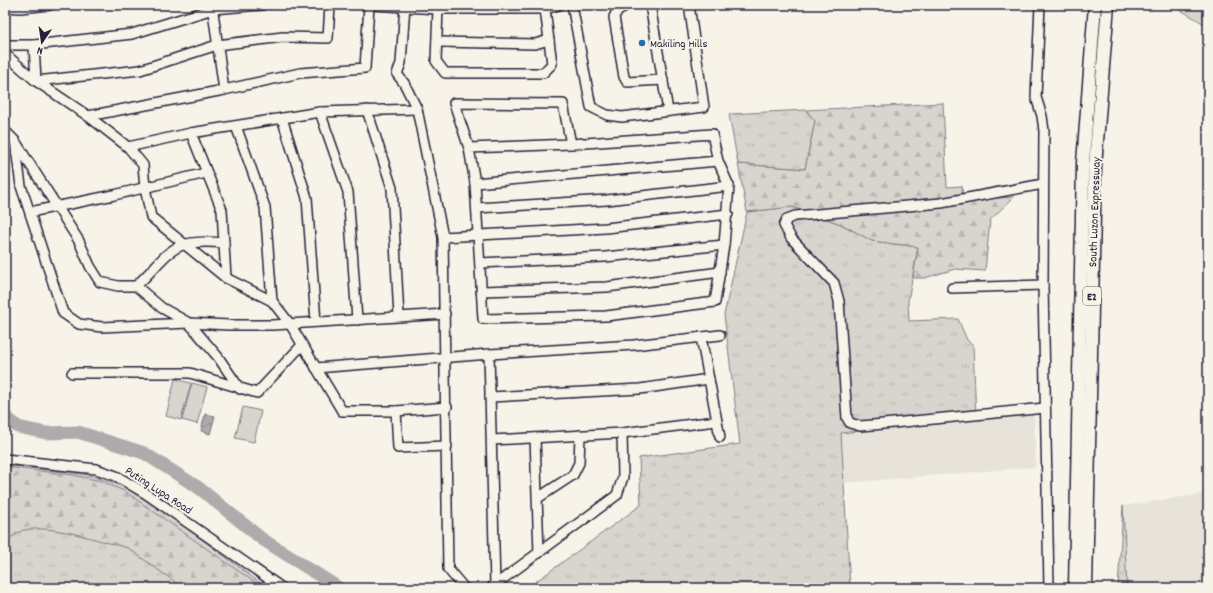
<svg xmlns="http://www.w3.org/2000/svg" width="1213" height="593" viewBox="0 0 1213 593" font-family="Dekko,sans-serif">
<defs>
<pattern id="grass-tufts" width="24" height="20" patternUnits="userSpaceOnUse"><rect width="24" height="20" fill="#d8d5cf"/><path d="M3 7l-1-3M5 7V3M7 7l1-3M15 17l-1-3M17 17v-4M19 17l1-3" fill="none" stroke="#b9b7b3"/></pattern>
<pattern id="forest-firs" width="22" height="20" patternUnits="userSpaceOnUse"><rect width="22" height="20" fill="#d8d5cf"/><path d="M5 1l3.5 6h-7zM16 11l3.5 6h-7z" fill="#b9b7b3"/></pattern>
<pattern id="water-waves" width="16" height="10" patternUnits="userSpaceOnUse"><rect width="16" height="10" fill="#aeabad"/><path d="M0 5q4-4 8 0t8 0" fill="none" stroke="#8d8b8e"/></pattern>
</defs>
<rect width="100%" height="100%" fill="#f7f3e8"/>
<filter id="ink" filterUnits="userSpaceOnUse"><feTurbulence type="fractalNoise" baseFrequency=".025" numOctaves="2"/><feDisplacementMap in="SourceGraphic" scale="8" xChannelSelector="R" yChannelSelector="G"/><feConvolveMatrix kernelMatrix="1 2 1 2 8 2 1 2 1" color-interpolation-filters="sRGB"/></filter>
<g filter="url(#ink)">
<!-- built -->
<g fill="#e7e3db">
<path d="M1034 412 1036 467 844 483 841 433Z"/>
<path d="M1208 493V588H1127L1123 506Z"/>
</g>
<!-- grass -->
<g fill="url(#grass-tufts)" stroke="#7d7c85">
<path d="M806 110 815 121 805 169 738 164 729 114Z"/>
<path d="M792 207 841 224 872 241 918 247 908 301 909 321 958 319 967 340 973 345 976 418 841 433 850 588H527L641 505 639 458 740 444 724 315 747 212Z"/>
<path d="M5 465 89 475 126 487 172 517 267 588H5Z"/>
<path d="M1123 506 1127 588H1118Z"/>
</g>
<!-- forest -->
<g fill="url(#forest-firs)" stroke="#7d7c85">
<path d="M1172 5H1208V26Z"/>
<path d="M943 103 947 187 962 186 963 200 1014 197 990 220 985 271 955 269 925 278H913L918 247 872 241 841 224 792 207 747 212 738 164 805 169 815 121 806 110Z"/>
<path d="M5 467 73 475 101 481 124 491 263 588 182 587 128 548 72 533 47 529H33L23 530 12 537H5Z"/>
</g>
<!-- garden -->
<g fill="#d8d5cf" stroke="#7d7c85">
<path d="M175 379 191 383 181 420 166 416Z"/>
<path d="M192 383 207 387 197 424 182 420Z"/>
<path d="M243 407 261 411 254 442 235 438Z"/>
</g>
<!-- water -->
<path fill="url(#water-waves)" stroke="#76747f" d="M205 414 215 416 210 434 201 431Z"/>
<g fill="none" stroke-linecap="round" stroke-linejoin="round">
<!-- river -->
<path stroke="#aeabad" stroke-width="13" d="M5 416 18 427 46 433 78 432 144 453 199 488 262 539 339 588"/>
<!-- minor casing -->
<g stroke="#22223b" stroke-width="12">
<g id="minor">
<path d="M212 5 224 90"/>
<path d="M371 5 438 9H545L559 5"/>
<path d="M405 5 401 63 397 74 404 83 417 109 443 237 448 569 464 588"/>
<path d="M572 5 591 107 607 115 622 117 704 107 689 5"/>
<path d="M626 5 616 13 614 17 624 77 627 82 663 80"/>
<path d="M650 5 668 111"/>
<path d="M1040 5 1036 97 1042 116 1044 131 1043 285"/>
<path d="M5 7 20 8 50 5"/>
<path d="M438 9 436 61 445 73H543L552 64 545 9"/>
<path d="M437 42 535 44 549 40"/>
<path d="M5 45H34L132 34 213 9 262 5"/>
<path d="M34 45 36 81"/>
<path d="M5 54 36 81 88 116 128 147 143 165 145 188 151 217 226 278 272 301 290 324 342 411H396L447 407"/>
<path d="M36 81 140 70 217 45 283 37 328 38 330 5"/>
<path d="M367 110 392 188 399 317"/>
<path d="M320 112 348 192 357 320"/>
<path d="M88 116 224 90 300 73 365 68 369 5"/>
<path d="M282 118 307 198 316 322"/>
<path d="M236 126 265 207 272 301"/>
<path d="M5 131 15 141 79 241 90 266 100 282 118 286H136L162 308 189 323 218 357 240 389"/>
<path d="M191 133 222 210 226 278"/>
<path d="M15 141 21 186 63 313 79 324 102 327 189 323 229 325H273L445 314"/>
<path d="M128 147 191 133 320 112 417 109"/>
<path d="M469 148 571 144 712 134 718 161 729 186 724 245 715 302 606 316 483 319 475 183 469 148 454 103 563 104 571 144"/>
<path d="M475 183 718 161"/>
<path d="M1043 184 941 203 795 216 787 219 784 225 791 238 834 283 839 301 847 418 850 423 860 426 873 425 1045 408"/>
<path d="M477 208 607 200 729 186"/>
<path d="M30 212 114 195 206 173"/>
<path d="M443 237 606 228 728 214"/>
<path d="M480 263 605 257 724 245"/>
<path d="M136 286C172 252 169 238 224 243"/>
<path d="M952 288 1043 285 1049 588"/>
<path d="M481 291 607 287 720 272"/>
<path d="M701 337 720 437"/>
<path d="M489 354 495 585"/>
<path d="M316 368 489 354 634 345 720 335"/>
<path d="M72 373H190L257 393 302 345"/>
<path d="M490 397 640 389 709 379"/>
<path d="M396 411 398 448 447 446"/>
<path d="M535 438 539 553"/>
<path d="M492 440 622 433 716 421"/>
<path d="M5 459 96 469 116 476 145 493 282 588"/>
<path d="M538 498 573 475 579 463 580 435"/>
<path d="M492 587 617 495 623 477 622 433"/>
</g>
</g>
<!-- highway casing -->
<g stroke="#22223b" stroke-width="15">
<g id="highway">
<path d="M1075 588 1083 163 1095 5"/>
<path d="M1086 588 1095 166 1108 5"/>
</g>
</g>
<!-- minor -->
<use href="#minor" stroke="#f7f3e8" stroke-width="9"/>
<!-- highway -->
<use href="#highway" stroke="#f7f3e8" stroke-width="12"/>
</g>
</g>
<!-- markers -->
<circle fill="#1f6fb2" stroke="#f7f3e8" stroke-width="1.5" cx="642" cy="43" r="4"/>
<g text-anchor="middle" stroke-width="4" stroke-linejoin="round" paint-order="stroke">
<!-- shield labels -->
<rect fill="#f7f3e8" stroke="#62616f" stroke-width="1" x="1083" y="287" width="18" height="18" rx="3"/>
<g font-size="11" font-weight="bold" fill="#22223b">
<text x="1092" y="300">E2</text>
</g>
<!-- poi labels -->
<g font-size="12" fill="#22223b" stroke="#f7f3e8" text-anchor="start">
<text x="650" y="47">Makiling Hills</text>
</g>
<!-- street labels -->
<g font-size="12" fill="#22223b" stroke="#f7f3e8">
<text transform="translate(1094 212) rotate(-88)" y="4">South Luzon Expressway</text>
<text transform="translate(159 490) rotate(33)" y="4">Puting Lupa Road</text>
</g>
</g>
<!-- margin -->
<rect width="1213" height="593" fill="none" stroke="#f7f3e8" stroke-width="20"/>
<rect x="10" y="10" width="1193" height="573" fill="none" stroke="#22223b" stroke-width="1.5" filter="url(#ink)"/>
<!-- north arrow -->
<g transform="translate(42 42) rotate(193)" stroke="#f7f3e8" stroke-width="3" paint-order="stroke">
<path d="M0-3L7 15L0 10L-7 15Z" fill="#22223b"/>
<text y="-6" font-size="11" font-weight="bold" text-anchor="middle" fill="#22223b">N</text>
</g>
</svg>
